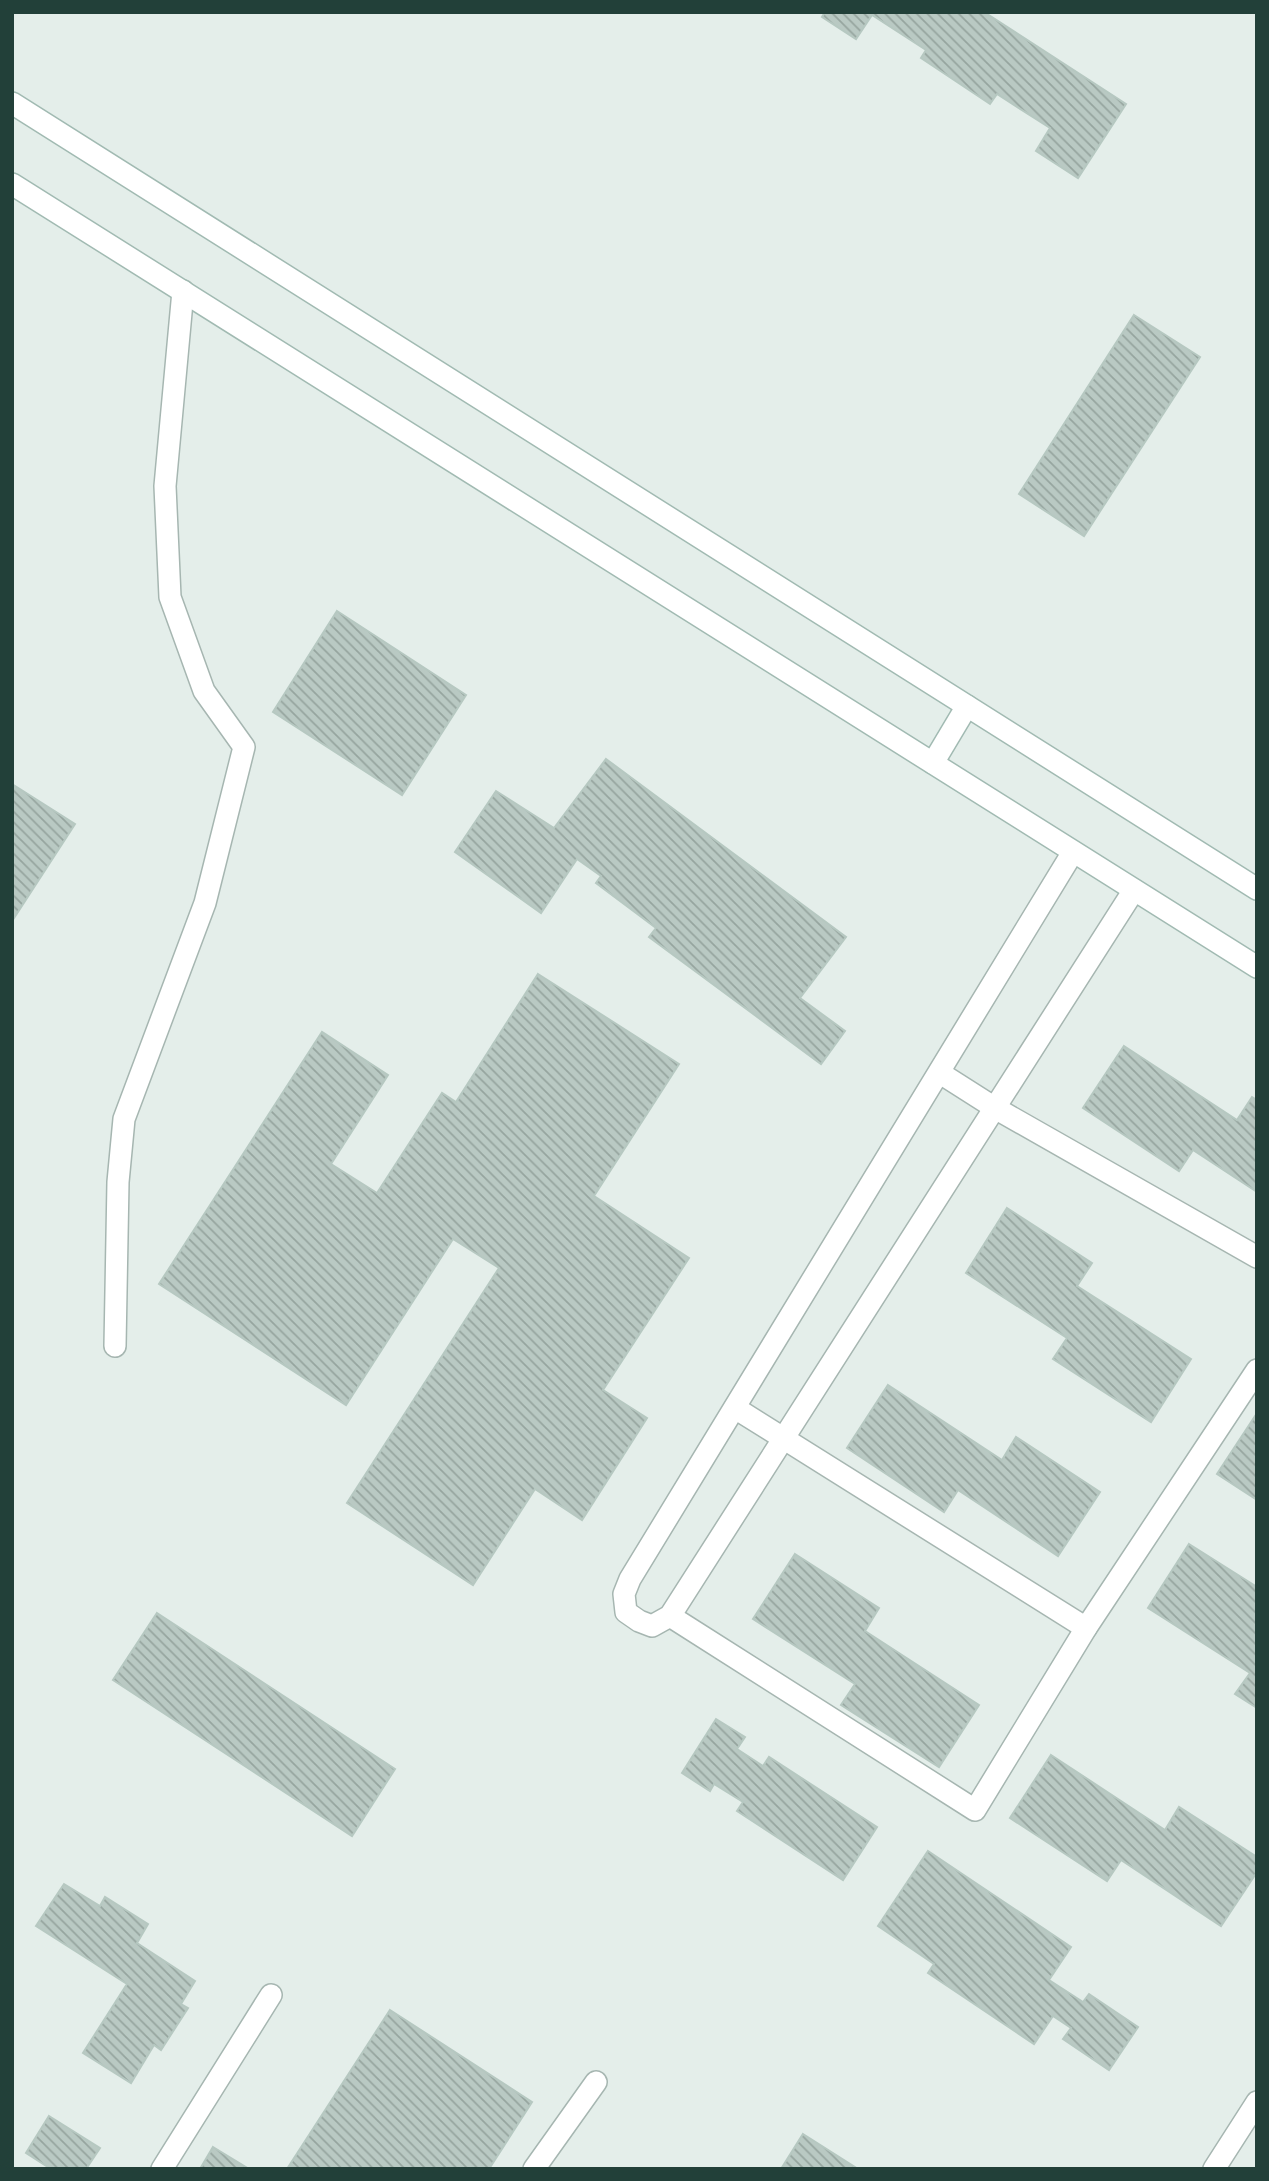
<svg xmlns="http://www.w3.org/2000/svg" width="1269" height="2181" viewBox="0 0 1269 2181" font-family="'Space Grotesk',sans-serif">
<defs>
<pattern id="building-back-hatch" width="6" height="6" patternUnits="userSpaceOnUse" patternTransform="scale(1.75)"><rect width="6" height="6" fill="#b9c9c3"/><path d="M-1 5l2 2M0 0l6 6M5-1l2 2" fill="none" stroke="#96a59f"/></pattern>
</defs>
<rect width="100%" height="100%" fill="#e4eeea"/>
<!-- building -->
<g fill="url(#building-back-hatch)" stroke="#b6c8c1" stroke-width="2">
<path d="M825 12H984L1126 104 1078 178 1036 151 1050 128 997 94 990 104 921 58 926 50 872 15 856 39 822 17Z"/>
<path d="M1134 315 1200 357 1084 536 1019 494Z"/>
<path d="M337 611 466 695 402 795 273 712Z"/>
<path d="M606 759 846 937 800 998 845 1031 821 1064 649 937 656 928 596 883 601 876 577 859 541 913 455 852 496 791 554 828Z"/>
<path d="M12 784 75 824 12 921Z"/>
<path d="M538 974 679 1064 594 1196 689 1258 603 1390 647 1418 582 1520 535 1489 473 1585 347 1503 499 1268 453 1239 346 1405 159 1284 322 1032 388 1075 331 1164 377 1193 442 1093 456 1102Z"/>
<path d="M1124 1046 1237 1120 1252 1097 1257 1100V1192L1193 1150 1179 1171 1083 1108Z"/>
<path d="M1007 1208 1092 1263 1077 1286 1191 1359 1151 1422 1053 1359 1067 1338 966 1273Z"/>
<path d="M888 1385 1002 1460 1016 1437 1100 1492 1058 1556 958 1490 944 1512 847 1448Z"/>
<path d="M1257 1413V1500L1217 1474Z"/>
<path d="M1189 1544 1257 1587V1708L1235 1694 1250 1673 1148 1608Z"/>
<path d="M795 1554 879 1608 865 1631 979 1705 939 1767 841 1705 855 1684 753 1619Z"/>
<path d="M157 1613 395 1769 352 1836 113 1680Z"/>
<path d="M716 1719 745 1737 737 1749 763 1766 769 1757 877 1827 843 1880 737 1811 743 1802 714 1784 710 1791 682 1773Z"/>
<path d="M1051 1755 1165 1830 1179 1807 1257 1857V1872L1221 1926 1121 1860 1107 1881 1010 1818Z"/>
<path d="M928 1851 1071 1947 1049 1980 1083 2002 1089 1994 1138 2027 1109 2070 1063 2039 1071 2028 1053 2016 1034 2044 928 1973 934 1964 878 1926Z"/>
<path d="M64 1884 100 1906 105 1897 148 1924 137 1943 195 1981 181 2004 188 2008 161 2050 154 2045 131 2083 83 2053 127 1984 36 1926Z"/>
<path d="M390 2010 532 2102 489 2169H287Z"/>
<path d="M49 2116 100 2148 86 2169H51L26 2153Z"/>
<path d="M803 2134 858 2169H781Z"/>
<path d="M213 2147 249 2169H200Z"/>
</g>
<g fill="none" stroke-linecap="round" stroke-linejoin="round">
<!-- service casing -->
<g stroke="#a6b6b1" stroke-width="24">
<g id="service">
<path d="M1073 852 630 1579 624 1594 626 1612 639 1621 652 1626 670 1616 1134 890"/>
<path d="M940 1073 995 1108 1257 1257"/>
<path d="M115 1346 118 1182 124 1119 205 903 244 747 204 691 170 597 165 486 183 291"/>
<path d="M735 1408 1086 1628"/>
<path d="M670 1616 975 1810 1086 1628 1257 1370"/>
<path d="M162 2169 271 1995"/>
</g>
</g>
<!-- minor casing -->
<g stroke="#a6b6b1" stroke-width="24">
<g id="minor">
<path d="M534 2169 596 2082"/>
<path d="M1214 2169 1257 2102"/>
</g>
</g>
<!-- secondary casing -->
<g stroke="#a1bab2" stroke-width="24">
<g id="secondary">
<path d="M12 103 1257 889"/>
<path d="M12 184 1257 967"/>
<path d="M933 763 967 706"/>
</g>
</g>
<!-- service -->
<use href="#service" stroke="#fff" stroke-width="21"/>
<!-- minor -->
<use href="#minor" stroke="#fff" stroke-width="21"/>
<!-- secondary -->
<use href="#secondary" stroke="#fff" stroke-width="21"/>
</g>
<!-- border -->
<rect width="1269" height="2181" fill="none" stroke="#224039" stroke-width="28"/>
</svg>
